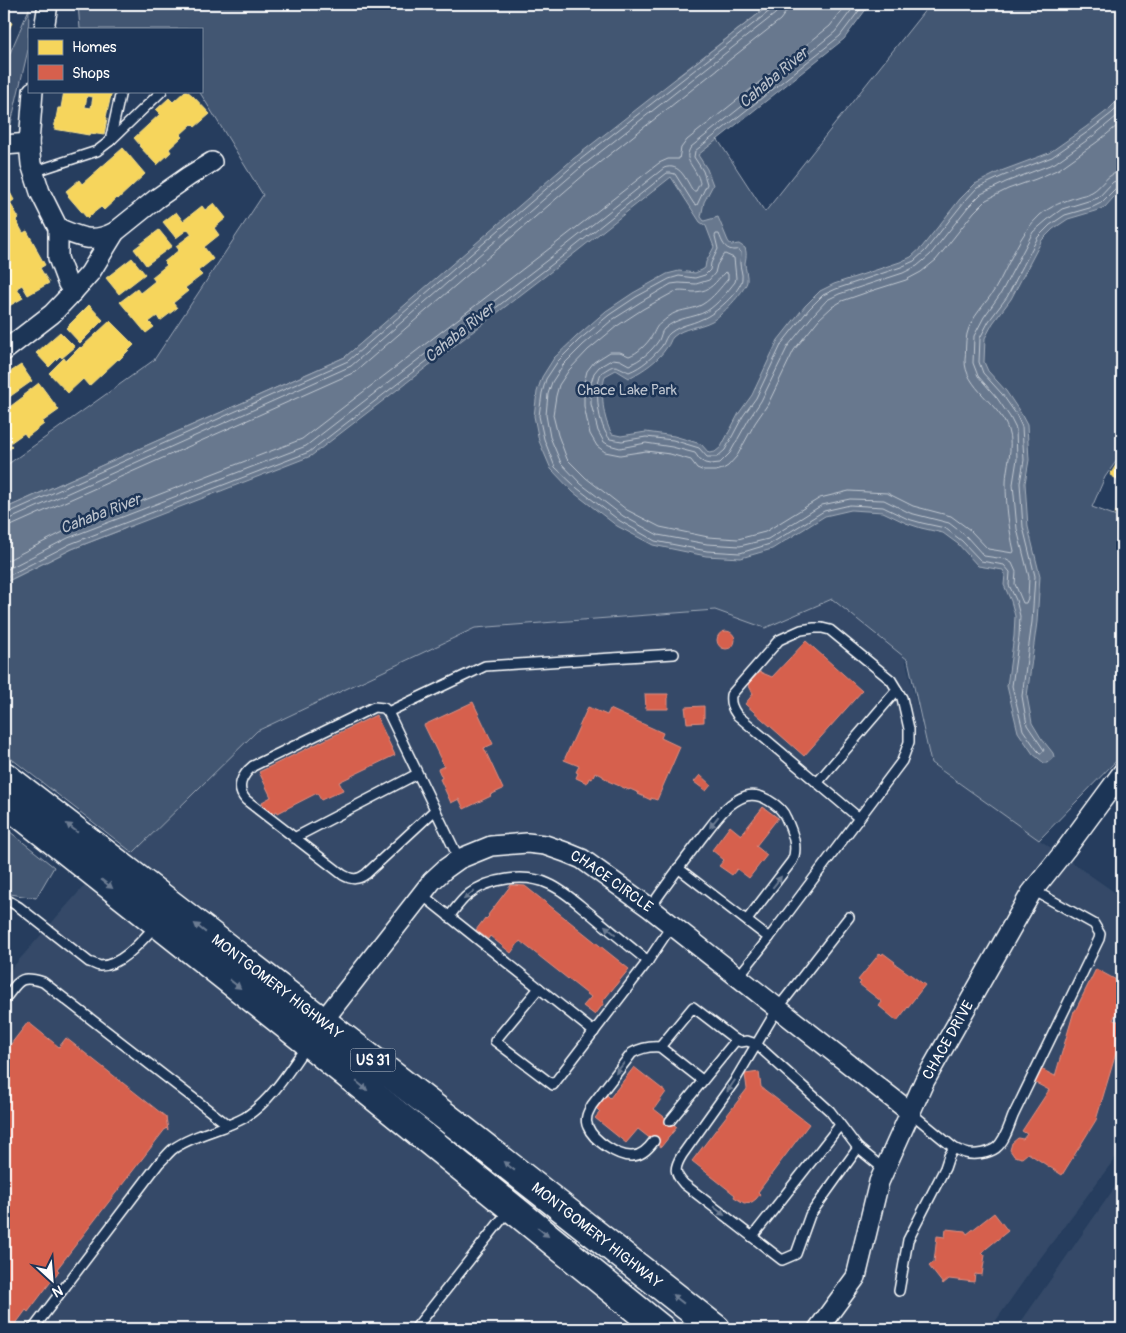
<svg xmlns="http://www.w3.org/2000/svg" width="1126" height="1333" viewBox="0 0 1126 1333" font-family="Pangolin,sans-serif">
<rect width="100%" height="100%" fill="#263d5e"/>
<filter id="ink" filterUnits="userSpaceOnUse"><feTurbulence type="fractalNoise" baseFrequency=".02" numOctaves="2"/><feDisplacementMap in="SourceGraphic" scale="10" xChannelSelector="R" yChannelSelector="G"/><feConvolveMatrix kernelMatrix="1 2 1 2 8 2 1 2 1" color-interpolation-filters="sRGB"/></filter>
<g filter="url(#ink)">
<!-- built -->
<g fill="#344a68">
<path d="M832 599 905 658 931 764 1120 896 1122 901V1149L1030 1272 990 1329H787L785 1328 783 1329H4V977L194 761 475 628 715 610 763 627Z"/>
<path d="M1122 1177V1329H1016Z"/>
</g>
<!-- green -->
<g fill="#425672" stroke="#a0aab8">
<path d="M78 4H771L677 77 765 212 930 4H1122V453L1105 477 1092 507 1122 518V753L1117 760 1039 840 931 763 908 660 832 599 765 628 715 610 475 628 257 731 133 853 4 753V583L72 549 124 529 351 379 409 302 345 357 4 509V467L154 360 263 195 199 91H201V29H80Z"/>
<path d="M29 9 28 50 5 149H4V67Z"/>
<path d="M4 827 54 867 36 898 4 893Z"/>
</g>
<!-- water -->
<path fill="#67788e" stroke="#a4aebb" d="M771 4H870L844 39 698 155 707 169 713 185 704 202 701 217 704 221 718 217 728 241 731 245 739 244 745 248C747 254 746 257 745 263 745 269 748 276 747 282 744 292 721 316 712 321 699 328 684 327 673 337 670 340 670 344 667 347 658 361 644 370 629 378L616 370 605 376C600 393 603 419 612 434L621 436 646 432 674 436 701 444 709 453 715 452 721 447 739 413 752 395 778 340 805 306 820 291 834 284 900 262 911 257 922 247 960 199 975 184 1001 171 1049 153 1086 127 1108 110 1120 98 1122 94V188L1105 207 1095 211 1068 219 1053 229 1042 240 1011 299 993 323 985 338 984 362 988 371 1006 391 1020 412 1027 425 1029 460 1025 483 1028 527 1040 576 1037 622 1027 696 1032 723 1041 738 1053 753 1054 757 1047 763H1044L1033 754 1018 732 1007 686 1014 636 1015 616 1011 601 1004 585 1005 574 1003 570 978 566 958 544 943 533 921 528 906 523 883 512 851 510 825 516 772 549 741 558 706 556 653 545 617 526 573 492 551 469 539 441 534 416 537 392 542 377 554 358 576 337 606 311 633 293 667 274 679 271 695 273 702 270 705 268 706 262 714 247 706 226 700 222 671 177 566 260 311 456 72 549 4 583V509L345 357 573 159Z"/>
<!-- homes -->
<g fill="#f6d55c" stroke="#f9e28d" fill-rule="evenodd">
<path d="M4 19 12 23 4 38Z"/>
<path d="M64 91H112L106 117 107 118 104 135 90 133 89 135 54 129 58 108H61ZM87 96 93 97 91 108 85 107Z"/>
<path d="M185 91H187L192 95 210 114 195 127 192 124 180 135 182 137 169 149 171 152 157 165 139 146 140 145 134 138 160 114 156 110 169 98 173 102Z"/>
<path d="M123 148 145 174 118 199 117 198 104 210 101 207 87 218 68 196 69 195 66 191 79 180 82 184Z"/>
<path d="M4 179 7 184 6 185 14 200 10 203 19 218 16 220 23 233 27 231 37 249H36L45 265 40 268 49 283 28 295 22 285 17 288 23 298 9 306 4 297V260L7 265 11 263 6 253 4 254Z"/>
<path d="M214 203 226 218 214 228 219 235 204 247 213 259 198 271 202 275 185 288 188 291 173 303 177 308 160 321 157 316 149 322 154 327 146 333 120 302 137 289 140 293 155 281 152 277 167 265 164 262 179 250 176 246 192 234 188 229 176 238 163 222 176 212 183 221 202 206 205 210Z"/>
<path d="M159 230 172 246 146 265 134 249Z"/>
<path d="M132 258 145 274 119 294 106 278Z"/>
<path d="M89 305 103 320 80 343 66 328Z"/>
<path d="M110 321 134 345 119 360 118 359 89 386 83 379 68 393 49 373 64 358 66 361 80 347 81 348Z"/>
<path d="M60 332 75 347 62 358 60 356 49 367 36 353Z"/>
<path d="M21 365 32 381 5 400 4 398V376Z"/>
<path d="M39 383 59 410 42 422 44 424 27 437 24 433 10 443 12 447 4 453V414L8 411 7 409 23 397 22 396Z"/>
<path d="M1119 460 1122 462V482L1110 475Z"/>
<path d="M1122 500V518L1115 514Z"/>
</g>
<!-- shops -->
<g fill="#d6604d" stroke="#e29082">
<circle cx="726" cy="640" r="9"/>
<path d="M806 641 862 691 804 756 745 704 753 694 748 684 760 672 772 677Z"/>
<path d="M645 694H668V709H646Z"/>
<path d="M473 702 493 744 484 748 503 789 490 795 491 796 464 809 459 799 451 803 440 779 442 778 438 769 444 766 424 725Z"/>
<path d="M704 706V722L687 723 685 707Z"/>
<path d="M588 707 607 715 610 709 663 733 661 738 680 747 657 800 651 798V800L638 794 639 793 630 789 629 790 608 781V780L603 777V776L595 772 592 779 589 778 587 783 576 778 578 773 576 772 579 766 564 760Z"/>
<path d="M376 715 395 755 339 782 343 790 321 800 317 793 278 813 277 811 272 814 265 809 262 802 271 797 259 772Z"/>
<path d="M700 775 711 785 706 791 694 782Z"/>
<path d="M763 807 778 818 756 846 767 855 749 878 737 869 732 875 719 866 724 860 712 850 730 826 741 835Z"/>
<path d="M511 885 525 886 629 969 602 1002 604 1003 595 1015 583 1006 591 997 520 941 511 953 490 936 488 939 476 930 485 918 486 919 489 916 488 915Z"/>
<path d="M880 953 882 955 883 953 895 962 894 963 925 985 897 1021 879 1006 882 1002 859 984 861 982 858 980Z"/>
<path d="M1096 969 1122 983V1000L1113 1020 1122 1022V1033L1096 1120 1062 1175 1028 1153 1022 1158 1014 1156 1010 1150 1012 1143 1018 1138 1023 1139 1027 1134 1022 1131 1049 1090 1034 1082 1041 1069 1055 1076 1074 1011H1075Z"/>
<path d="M28 1022 59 1047 66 1038 166 1117 168 1130 166 1128 57 1269 59 1271 28 1312 26 1310 12 1329H4V1053Z"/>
<path d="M634 1067 666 1092 654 1109 677 1127 661 1147 638 1129 626 1143 595 1118 600 1112 596 1108 607 1095 610 1098Z"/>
<path d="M759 1072 761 1087 809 1124 758 1192 760 1194 756 1199 752 1202 744 1203 734 1197 735 1195 692 1161 747 1089 745 1074Z"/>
<path d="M994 1213 1008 1231 982 1252 985 1255 982 1275 975 1274 974 1282 949 1279 943 1284 929 1266 934 1262 937 1236 945 1237 946 1229 965 1231 967 1234Z"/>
</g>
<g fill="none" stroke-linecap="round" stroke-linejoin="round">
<!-- shore -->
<g stroke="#c2c9d2" stroke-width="1">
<path d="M1122 103 1112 113 1089 131 1052 157 1003 176 977 188 964 202 925 251 914 261 901 267 836 289 823 295 809 309 782 343 756 398 743 416 725 450 717 457H707L699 448 673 440 646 437 622 441 610 439C598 426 594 389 601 373 616 363 614 365 629 372 642 367 653 357 662 346 665 341 666 336 670 333 682 324 690 325 702 319 714 315 741 291 742 279 743 274 740 268 740 263 740 259 741 256 741 252 735 248 740 250 733 250 724 249 722 241 719 234H716L715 236 718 249 711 263 710 270 705 275 695 278 679 276 669 279 636 297 609 315 579 340 558 361 546 379 542 393 539 416 544 439 555 467 577 488 620 521 655 541 707 551 740 553 770 544 824 511 850 505 883 507 908 519 922 523 945 528 962 541 981 561 1004 565 1010 572 1009 585 1016 600 1020 616 1019 637 1012 686 1023 730 1037 750 1040 753H1042L1044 750 1027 725 1022 696 1032 622 1035 576 1023 527 1020 483 1024 460 1022 427 1016 414 1002 394 983 373 979 362 980 338 989 321 1007 297 1038 237 1050 225 1065 215 1093 207 1101 203 1117 187 1122 186"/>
<path d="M1122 112 1093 136 1055 163 1006 182 981 194 968 207 930 255 917 266 903 273 839 294 827 300 814 314 788 346 761 401 749 419 730 453 720 463 710 464 705 463 700 460 695 453 672 447 646 443 620 448 609 445 604 442 598 431 591 404V383L594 373 599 367 613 359 620 360 629 365C641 360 652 351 659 340 661 336 661 332 664 329 679 316 692 319 707 311 718 304 727 292 735 282L736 278 734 258 725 254 723 255 717 265 715 273 709 280 696 284 679 283 671 284 639 303 612 320 583 345 563 365 552 382 548 394 546 415 550 437 561 463 581 484 623 516 658 535 707 544 740 546 768 539 822 505 850 499 884 500 910 513 949 523 966 536 984 556 1005 559 1012 563 1016 572 1015 584 1023 603H1026L1028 598 1029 577 1017 529 1013 484 1017 459 1016 429 1010 417 997 398 978 376 973 363 974 336 984 317 1001 293 1033 232 1047 220 1062 209 1098 198 1113 182 1122 179"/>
<path d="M1122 122 1097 142 1059 169 1036 179 1008 189 986 200 974 212 936 260 921 272 906 280 868 292 842 301 832 307 819 319 794 350 768 404 755 423 737 456 728 466 723 469 716 471H704L697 468 691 460 670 454 646 451 620 455 605 452 597 446 590 434 584 406V383L587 371 594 362 610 352H620L629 356C638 353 647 344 652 336 655 331 656 326 661 323 666 319 671 314 677 312 686 309 695 309 703 304 713 298 721 287 728 279V274L725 272C715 282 712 291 695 292 687 292 681 290 674 292L643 309 617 326 588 350 569 370 559 385 556 396 553 415 558 435 567 459 586 478 627 510 660 527 708 537 738 539 765 532 820 498 849 491 887 493 913 506 951 516 970 530 988 549 1013 553 1014 551C1009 529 1006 506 1006 483 1006 466 1014 448 1008 430 1001 405 964 387 965 360 966 352 965 342 967 334 971 317 986 304 995 289 1010 264 1018 235 1040 215 1051 206 1064 201 1077 197 1082 195 1087 195 1092 192 1103 186 1107 172 1122 172"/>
<path d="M4 513H8L348 361 576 163 771 10 773 7V4"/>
<path d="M4 520 10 519 351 366 580 168 775 14 779 9V4"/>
<path d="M4 527 13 525 355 372 585 174 780 20 786 12 787 4"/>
<path d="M4 562 65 531 302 439 554 245 659 163 668 159H679L681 148 687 140 830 26 847 4"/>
<path d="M4 571 68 538 306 446 559 251 664 168C680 162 686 180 693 191H696L700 183C700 183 698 175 697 175 692 164 683 159 691 147L835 32 856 4"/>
<path d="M4 578 70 544 309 452 563 256 667 173H671L675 174 694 204 697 205 707 184 703 171 694 157 695 151 840 36 864 4"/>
</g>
<!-- service casing -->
<g stroke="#fff" stroke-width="12">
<g id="service">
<path d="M110 141 121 91"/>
<path d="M33 172 97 151 110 141 162 91"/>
<path d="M388 712 485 666 674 654"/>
<path d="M817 783 897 690"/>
<path d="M435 810 366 874C358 880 352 880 343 875L246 800C235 788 242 775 253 766L374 707 384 708 388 712 459 859"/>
<path d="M294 838 417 774"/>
<path d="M678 868 769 938 738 977"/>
<path d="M421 894 594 1032"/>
<path d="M4 900 9 901 19 907 89 962C93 963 96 965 100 966 122 966 143 939 157 924"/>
<path d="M650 908C666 885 683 862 700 840 713 824 725 803 746 796 754 794 761 796 768 800 775 804 783 810 786 818 792 831 799 848 792 861L747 920"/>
<path d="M449 917C455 909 461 900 469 894 489 878 526 873 549 884 565 891 578 904 592 915 610 930 629 946 648 961"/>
<path d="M849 917 778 1008 734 1082 682 1155C674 1168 674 1173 684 1184L782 1260 796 1254 810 1215 858 1148"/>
<path d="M769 938 902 761 909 742V729L902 698 891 680 830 630 822 628H814L801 630 779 640 731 695C730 703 732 708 737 715L859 818"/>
<path d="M539 988 495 1041 553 1085 648 961 672 925"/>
<path d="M4 1000C19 982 18 974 43 982L228 1125"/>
<path d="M660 1047 693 1007 736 1040 741 1042 747 1041 756 1044 830 1111 858 1148 885 1170"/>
<path d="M670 1121 736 1040"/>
<path d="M654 1141C649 1148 641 1156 632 1156 618 1157 593 1140 588 1127 584 1119 588 1112 592 1105L632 1053C641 1048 649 1046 660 1047L702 1080"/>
<path d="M954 1148C958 1150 962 1152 965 1153 974 1156 989 1153 996 1148 1005 1141 1009 1126 1013 1116L1099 939 1100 934 1094 924 1033 890"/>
<path d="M752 1237 840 1125"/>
<path d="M899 1291 908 1240 945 1168 949 1156 954 1148 910 1112"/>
<path d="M33 1329 159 1163C164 1159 168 1153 173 1149 194 1134 222 1130 244 1118 271 1101 289 1071 307 1045"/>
<path d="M415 1329 509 1210"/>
</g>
</g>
<!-- minor casing -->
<g stroke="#fff" stroke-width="22">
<g id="minor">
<path d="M44 29 48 4"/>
<path d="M33 91 29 143 31 164 40 192 58 228V258L67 282 73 292"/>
<path d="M4 145 29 143"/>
<path d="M58 228C80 237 91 244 115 232"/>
<path d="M4 351 52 314 73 292 90 273 115 232 156 199 189 176 212 162"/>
<path id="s1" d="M322 1022 432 881 445 869 459 859 491 846 527 843 545 845 565 852 582 859 650 908 910 1112"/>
<path id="s2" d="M818 1329 856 1277 879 1182 924 1082 1031 893 1066 849 1122 773"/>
</g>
</g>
<!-- primary casing -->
<g stroke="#fff" stroke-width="31">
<g id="primary">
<path id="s3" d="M4 776 463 1130 716 1329"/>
<path d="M4 801 309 1043 661 1329"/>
</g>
</g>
<!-- service -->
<use href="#service" stroke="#1d3557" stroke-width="9"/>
<!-- minor -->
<use href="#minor" stroke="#1d3557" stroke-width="19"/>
<!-- primary -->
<use href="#primary" stroke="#1d3557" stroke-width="28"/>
</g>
<!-- one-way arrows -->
<defs><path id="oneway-solid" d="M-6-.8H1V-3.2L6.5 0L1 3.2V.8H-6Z" transform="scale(1.25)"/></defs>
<g fill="#6c7c92">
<use href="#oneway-solid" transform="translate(714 822) rotate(128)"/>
<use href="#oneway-solid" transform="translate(72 828) rotate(-142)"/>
<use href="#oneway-solid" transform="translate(777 882) rotate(-52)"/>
<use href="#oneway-solid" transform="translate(107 884) rotate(38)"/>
<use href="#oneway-solid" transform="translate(469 895) rotate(140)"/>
<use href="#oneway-solid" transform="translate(200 928) rotate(-142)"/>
<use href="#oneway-solid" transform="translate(610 930) rotate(-140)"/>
<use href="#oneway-solid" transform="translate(235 984) rotate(38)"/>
<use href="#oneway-solid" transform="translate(620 1068) rotate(128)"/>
<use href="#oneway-solid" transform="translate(362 1086) rotate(39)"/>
<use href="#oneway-solid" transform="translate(731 1086) rotate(124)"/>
<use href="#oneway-solid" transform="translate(509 1166) rotate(-142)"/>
<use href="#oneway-solid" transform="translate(719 1211) rotate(38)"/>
<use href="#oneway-solid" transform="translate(543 1232) rotate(39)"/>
<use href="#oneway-solid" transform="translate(678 1299) rotate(-142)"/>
</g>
</g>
<g text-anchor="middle" stroke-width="5" stroke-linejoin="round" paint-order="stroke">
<!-- shield labels -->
<rect fill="#1d3557" stroke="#bbc2cd" stroke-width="1" x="350.5" y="1048.5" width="45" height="23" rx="4"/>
<g font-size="14" font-weight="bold" fill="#fff">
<text x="373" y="1065">US 31</text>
</g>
<!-- park labels -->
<g font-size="15" fill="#bdc4ce" stroke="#1d3557">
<text x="627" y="395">Chace Lake Park</text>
</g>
<!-- street labels -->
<g font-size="15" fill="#fff" stroke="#1d3557">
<text dy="5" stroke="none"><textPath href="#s1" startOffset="379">CHACE CIRCLE</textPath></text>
<text dy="5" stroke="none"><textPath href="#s3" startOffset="345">MONTGOMERY HIGHWAY</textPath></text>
<text dy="5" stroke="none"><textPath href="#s2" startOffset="320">CHACE DRIVE</textPath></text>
<text dy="5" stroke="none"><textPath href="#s3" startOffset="750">MONTGOMERY HIGHWAY</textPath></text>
</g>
<!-- water labels -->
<g font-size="16" font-style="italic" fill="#bbc2cc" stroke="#1d3557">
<text transform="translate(773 77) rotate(-40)" y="6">Cahaba River</text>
<text transform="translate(459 332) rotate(-39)" y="6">Cahaba River</text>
<text transform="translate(100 513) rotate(-21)" y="6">Cahaba River</text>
</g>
</g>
<!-- margin -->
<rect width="1126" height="1333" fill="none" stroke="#1d3557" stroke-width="20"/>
<rect x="10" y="10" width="1106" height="1313" fill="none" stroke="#fff" stroke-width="2" filter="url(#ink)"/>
<!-- legend -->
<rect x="28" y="28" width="175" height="65" fill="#1d3557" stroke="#77869a"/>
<rect x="38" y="40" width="25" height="15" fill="#f6d55c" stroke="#77869a"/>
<text x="72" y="52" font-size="15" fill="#ffffff">Homes</text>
<rect x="38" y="65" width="25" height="15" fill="#d6604d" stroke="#77869a"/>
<text x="72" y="78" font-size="15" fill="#ffffff">Shops</text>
<!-- north arrow -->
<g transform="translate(52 1280) rotate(154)" stroke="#1d3557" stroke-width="4" paint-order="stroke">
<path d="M0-4L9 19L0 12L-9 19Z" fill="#ffffff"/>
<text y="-8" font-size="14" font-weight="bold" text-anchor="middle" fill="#ffffff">N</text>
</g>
</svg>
